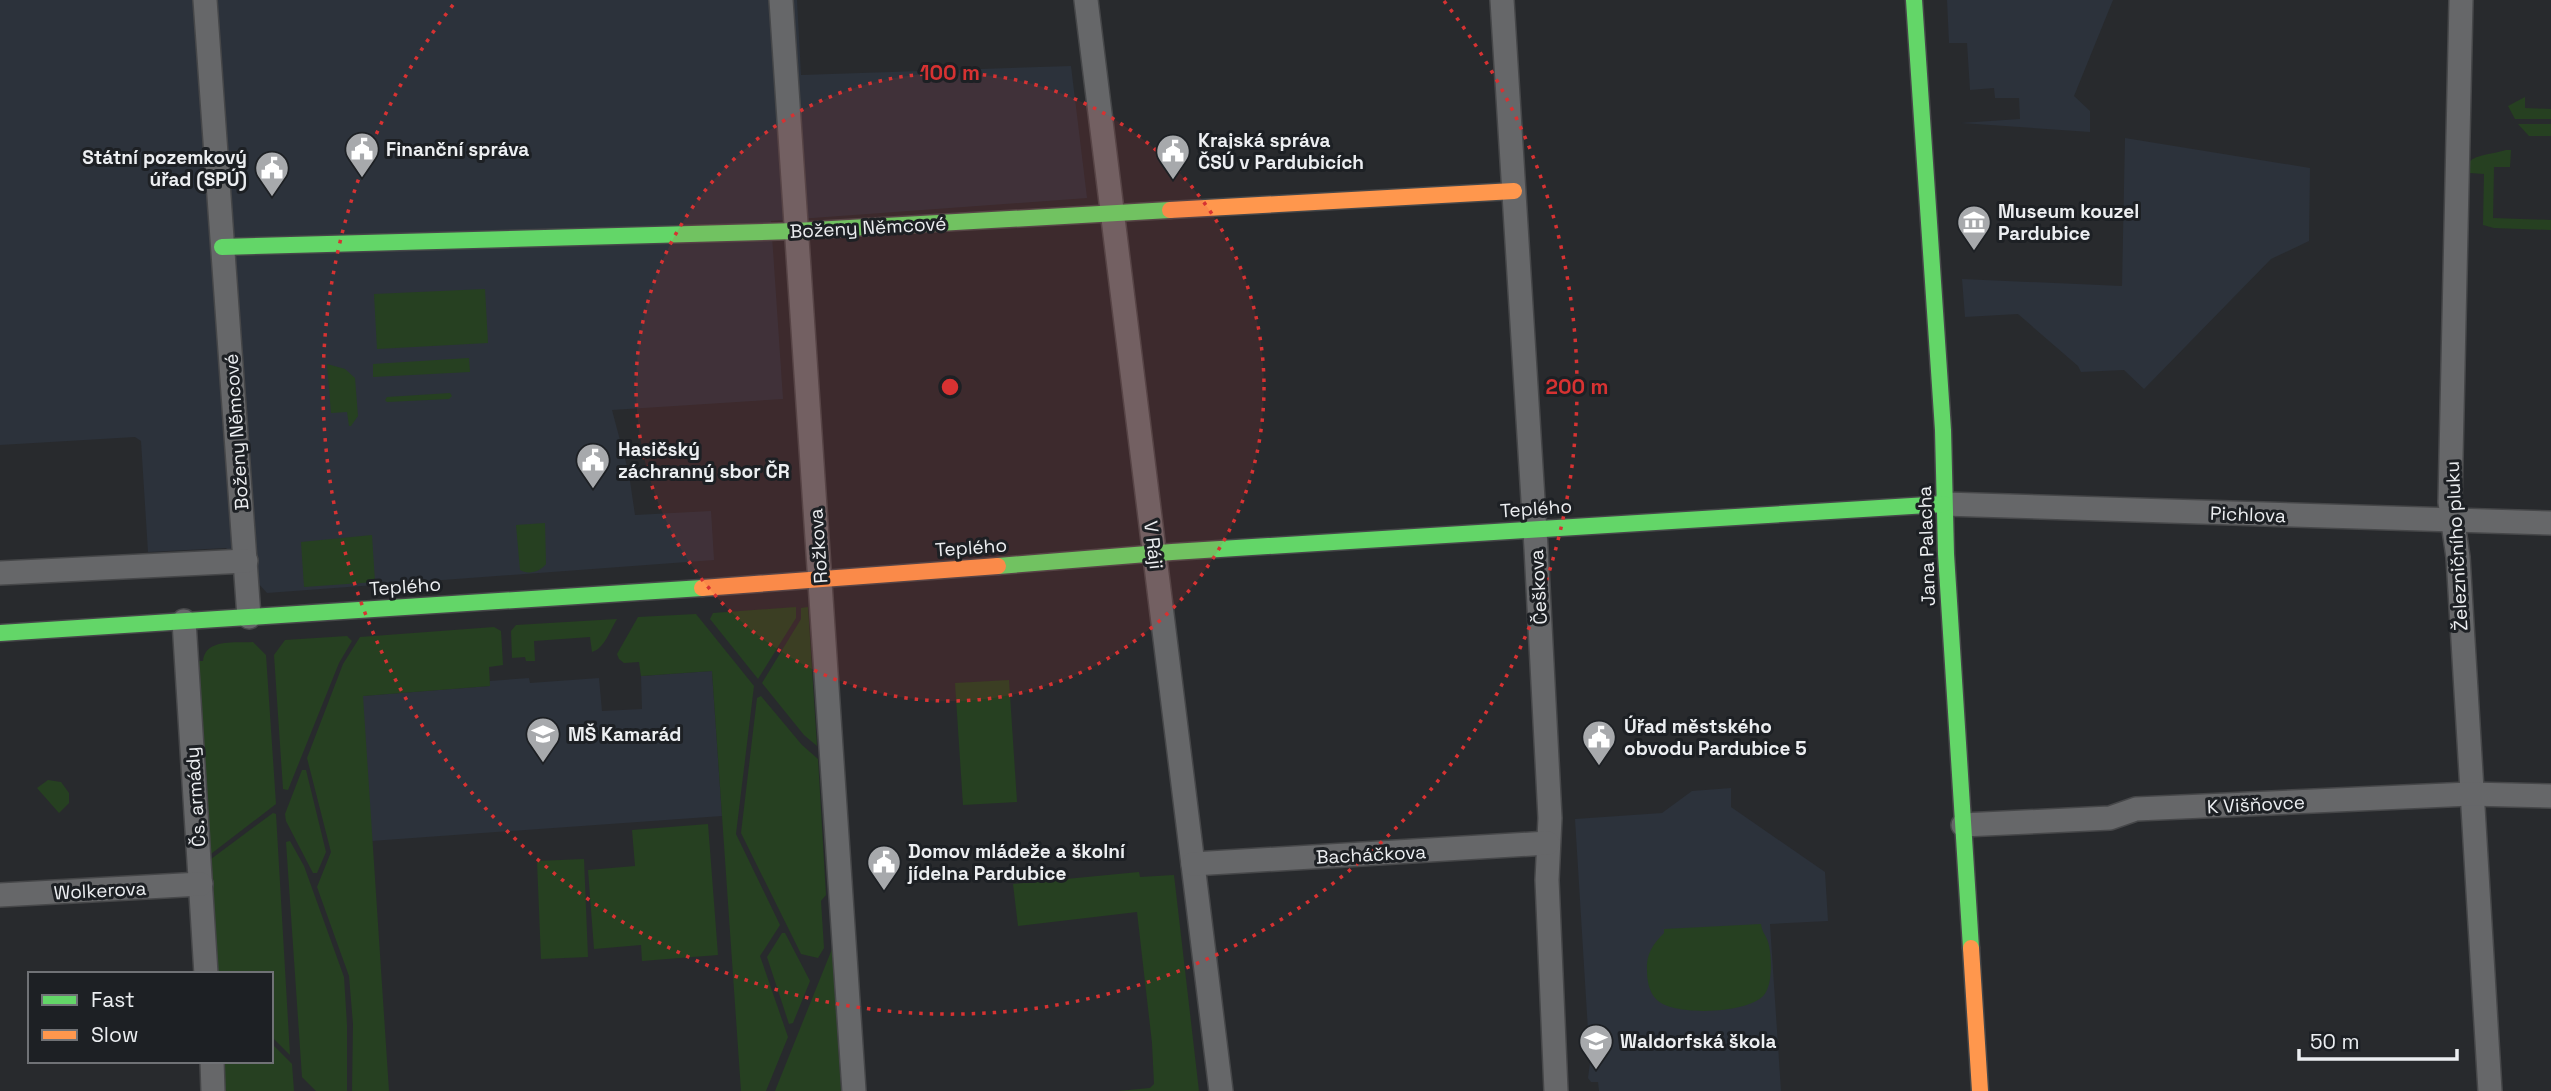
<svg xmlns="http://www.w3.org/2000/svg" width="2551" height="1091" viewBox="0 0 2551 1091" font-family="'Space Grotesk',sans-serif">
<rect width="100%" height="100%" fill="#282a2d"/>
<!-- built -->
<g fill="#2c323b">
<path d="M0 0H797L801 75 1071 66 1087 198 771 221 783 399 612 410 629 474 635 515 711 511 714 560 267 593 226 548 148 552 141 441 135 437 0 445Z"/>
<path d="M1947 0H2113L2074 96 2090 111V132L1961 123 2020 119 2019 98H1995L1994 88 1970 90 1967 43H1949Z"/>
<path d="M2125 138 2310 168 2309 241 2271 259 2144 389 2124 370 2081 372 2078 366 2018 314 1965 317 1962 279 2122 286Z"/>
<path d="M712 671 722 816 371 841 362 696 489 686 490 681 529 678 530 683 599 678 602 711 642 709 641 676Z"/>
<path d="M1731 788V807L1825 872 1828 921 1770 924 1781 1091H1599L1598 1082H1591L1588 1078 1590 1063 1575 819 1662 813 1692 791Z"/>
</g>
<!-- green -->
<g fill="#264021">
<path d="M2525 97V108L2551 109V119H2515L2508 106Z"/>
<path d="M2518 124H2551V136H2529Z"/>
<path d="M2506 150H2511L2510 167H2494L2493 218 2551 220V230L2494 228 2483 225 2484 174 2470 173 2469 162C2477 154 2494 154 2506 150Z"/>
<path d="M485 289 488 343 377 349 374 294Z"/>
<path d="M469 358 470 372 373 377V364Z"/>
<path d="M327 364 345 369 355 378 358 416 351 426H349L347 412 331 413Z"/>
<path d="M450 393 452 396 449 399 387 402 385 400 387 397Z"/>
<path d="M545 523 546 564C540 572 528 575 520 570L516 525Z"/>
<path d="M372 535 375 582 304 587 301 542Z"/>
<path d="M796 607V618L758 679 710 619 713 613Z"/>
<path d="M808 607 817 746 804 735 762 683 801 619V608Z"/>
<path d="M696 614 754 686 736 834 780 925 760 956 788 1037 766 1091H741L712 671 641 676 639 662 624 663 619 659 617 654 638 617Z"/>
<path d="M617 619C610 630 605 648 592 652L590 637 534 641 535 661H526L525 657 512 658 511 631 516 625Z"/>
<path d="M494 627 501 631 503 665 489 667 490 686 363 696 389 1091H352L353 1024 349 976 317 887 331 852 307 758 343 664 360 637Z"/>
<path d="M347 636 352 641 339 663 288 790 283 789 274 655 285 640Z"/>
<path d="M253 642 266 655 276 804 207 857 195 661H203C205 638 236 643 253 642Z"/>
<path d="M1009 680 1017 802 963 805 955 683Z"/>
<path d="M761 696 802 745 818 759 826 895 821 901 824 948 818 958 801 954 741 833 757 698Z"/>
<path d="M302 770H306L326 852 317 873H313L286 821 285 814Z"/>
<path d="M48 780 61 782 69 793V803L59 813 37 788Z"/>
<path d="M273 813 276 814 290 1055 271 1036V974H214L207 862Z"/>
<path d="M708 824 718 955 642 961 641 945 594 949 588 870 635 866 632 830Z"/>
<path d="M290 841 304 866 344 977 347 1025V1091H316L302 1077 286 842Z"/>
<path d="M584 859 588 957 541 959 537 861Z"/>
<path d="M1139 872 1140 877 1174 875 1199 1091H1118L1150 1088 1154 1084 1152 1043 1137 912 1018 926 1013 884Z"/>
<path d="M1761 924C1762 931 1764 933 1767 939 1772 951 1773 980 1766 992 1755 1014 1674 1017 1657 1000 1649 993 1647 980 1647 970 1646 954 1653 944 1664 933V929Z"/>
<path d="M782 933H785L810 981 793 1023 789 1024 767 957Z"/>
<path d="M832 949 841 1091H775Z"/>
<path d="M271 1043 292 1064 294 1091H223L221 1061H271Z"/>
</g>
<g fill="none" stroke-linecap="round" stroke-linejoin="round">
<!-- street casing -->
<g stroke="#464749" stroke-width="26">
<g id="street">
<path d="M205 0 249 617"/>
<path d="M781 0 854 1091"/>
<path d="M1086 0 1221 1091"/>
<path d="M1502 0 1536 548 1550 818 1547 880 1556 1091"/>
<path d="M2461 0 2450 502 2458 557 2490 1091"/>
<path d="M1944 504 2551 523"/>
<path d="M0 573 246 561"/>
<path d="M184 621 206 974"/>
<path d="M1963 825 2110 818 2136 809 2470 794 2551 796"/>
<path d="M1193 864 1548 843"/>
<path d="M0 895 201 884"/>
<path d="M212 1061 213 1091"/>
</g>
</g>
<!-- fast casing -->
<g stroke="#464749" stroke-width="19">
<g id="fast">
<path d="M1914 0 1943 430 1946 554 1971 948"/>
<path d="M222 247 796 231 1170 210"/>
<path d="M998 566 1172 552 1944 504"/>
<path d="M0 633 702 588"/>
</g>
</g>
<!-- slow casing -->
<g stroke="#464749" stroke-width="19">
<g id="slow">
<path d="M1170 210 1514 191"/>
<path d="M702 588 998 566"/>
<path d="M1971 948 1980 1091"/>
</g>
</g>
<!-- street -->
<use href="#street" stroke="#666769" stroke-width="23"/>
<!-- fast -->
<use href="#fast" stroke="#63d668" stroke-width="16"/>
<!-- slow -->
<use href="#slow" stroke="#ff974d" stroke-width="16"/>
</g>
<!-- distance rings -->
<circle cx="950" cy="387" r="314" fill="#d73232" fill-opacity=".12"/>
<g fill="none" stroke="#d73232" stroke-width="3.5" stroke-dasharray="3.5 7">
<circle cx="950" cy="387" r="314"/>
<path d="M1444 1A627 627 0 1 1 456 1"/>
</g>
<!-- icons -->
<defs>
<g id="civic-pin" transform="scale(1.75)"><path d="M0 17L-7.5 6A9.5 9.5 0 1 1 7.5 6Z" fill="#a7a9ac" stroke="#1d2024"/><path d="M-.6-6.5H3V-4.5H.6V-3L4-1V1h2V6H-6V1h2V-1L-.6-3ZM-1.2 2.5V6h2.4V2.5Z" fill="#fff"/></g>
<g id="museum-pin" transform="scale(1.75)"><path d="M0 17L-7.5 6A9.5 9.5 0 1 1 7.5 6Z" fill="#a7a9ac" stroke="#1d2024"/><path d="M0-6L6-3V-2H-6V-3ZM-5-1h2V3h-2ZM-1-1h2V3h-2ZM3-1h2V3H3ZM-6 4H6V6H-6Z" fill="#fff"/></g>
<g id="school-pin" transform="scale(1.75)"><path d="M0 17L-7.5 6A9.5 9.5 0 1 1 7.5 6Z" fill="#a7a9ac" stroke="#1d2024"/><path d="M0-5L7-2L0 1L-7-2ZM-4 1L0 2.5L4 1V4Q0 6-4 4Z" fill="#fff"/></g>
</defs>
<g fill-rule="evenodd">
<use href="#civic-pin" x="362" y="149"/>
<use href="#civic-pin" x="1173" y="151"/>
<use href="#civic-pin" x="272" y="168"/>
<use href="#museum-pin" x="1974" y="222"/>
<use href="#civic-pin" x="593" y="460"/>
<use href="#school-pin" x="543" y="734"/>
<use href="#civic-pin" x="1599" y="737"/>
<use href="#civic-pin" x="884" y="862"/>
<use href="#school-pin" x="1596" y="1041"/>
</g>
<g text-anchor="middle" stroke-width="6" stroke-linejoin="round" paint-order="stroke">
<!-- poi labels -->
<g font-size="19" font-weight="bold" fill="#eceef1" stroke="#1d2024" text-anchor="start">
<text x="1198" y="147">Krajská správa<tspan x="1198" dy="22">ČSÚ v Pardubicích</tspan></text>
<text x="386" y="156">Finanční správa</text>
<text x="247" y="164" text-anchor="end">Státní pozemkový<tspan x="247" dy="22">úřad (SPÚ)</tspan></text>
<text x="1998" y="218">Museum kouzel<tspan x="1998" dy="22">Pardubice</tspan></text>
<text x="618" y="456">Hasičský<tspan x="618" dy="22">záchranný sbor ČR</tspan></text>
<text x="1624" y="733">Úřad městského<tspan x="1624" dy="22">obvodu Pardubice 5</tspan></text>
<text x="568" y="741">MŠ Kamarád</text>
<text x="908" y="858">Domov mládeže a školní<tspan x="908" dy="22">jídelna Pardubice</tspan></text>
<text x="1620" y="1048">Waldorfská škola</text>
</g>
<!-- street labels -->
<g font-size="19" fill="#eceef1" stroke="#1d2024">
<text transform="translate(868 227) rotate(-3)" y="7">Boženy Němcové</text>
<text transform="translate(236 432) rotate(-94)" y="7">Boženy Němcové</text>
<text transform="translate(1536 508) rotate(-4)" y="7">Teplého</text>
<text transform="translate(2248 514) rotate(2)" y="7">Pichlova</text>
<text transform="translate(1154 545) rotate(83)" y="7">V Ráji</text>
<text transform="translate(818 546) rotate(-94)" y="7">Rožkova</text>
<text transform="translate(1926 546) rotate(-92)" y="7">Jana Palacha</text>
<text transform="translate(2456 546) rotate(-93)" y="7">Železničního pluku</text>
<text transform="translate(971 547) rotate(-4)" y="7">Teplého</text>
<text transform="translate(405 586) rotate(-4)" y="7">Teplého</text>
<text transform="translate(1538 587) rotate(-93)" y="7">Češkova</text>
<text transform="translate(195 797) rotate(-94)" y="7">Čs. armády</text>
<text transform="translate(2256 804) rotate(-3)" y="7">K Višňovce</text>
<text transform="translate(1371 854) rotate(-3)" y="7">Bacháčkova</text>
<text transform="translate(100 890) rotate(-3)" y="7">Wolkerova</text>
</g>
</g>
<circle cx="950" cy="387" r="10" fill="#d73232" stroke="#1d2024" stroke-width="3.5"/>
<g font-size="21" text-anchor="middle" font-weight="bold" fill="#d73232" stroke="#1d2024" stroke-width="6" stroke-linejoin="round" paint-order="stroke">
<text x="950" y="80">100 m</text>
<text x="1577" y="394">200 m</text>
</g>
<!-- legend -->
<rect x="28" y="972" width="245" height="91" fill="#1d2024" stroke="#707276" stroke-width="2"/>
<rect x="42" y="995" width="35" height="10" fill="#63d668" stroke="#707276" stroke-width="2"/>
<text x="91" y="1007" font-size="21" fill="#eceef1">Fast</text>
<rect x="42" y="1030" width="35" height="10" fill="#ff974d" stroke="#707276" stroke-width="2"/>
<text x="91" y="1042" font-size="21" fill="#eceef1">Slow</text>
<!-- scale -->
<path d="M2299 1049v10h158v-10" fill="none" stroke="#eceef1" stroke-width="3.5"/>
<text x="2310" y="1049" font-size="21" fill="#eceef1" stroke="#1d2024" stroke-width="5" paint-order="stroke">50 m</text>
</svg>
